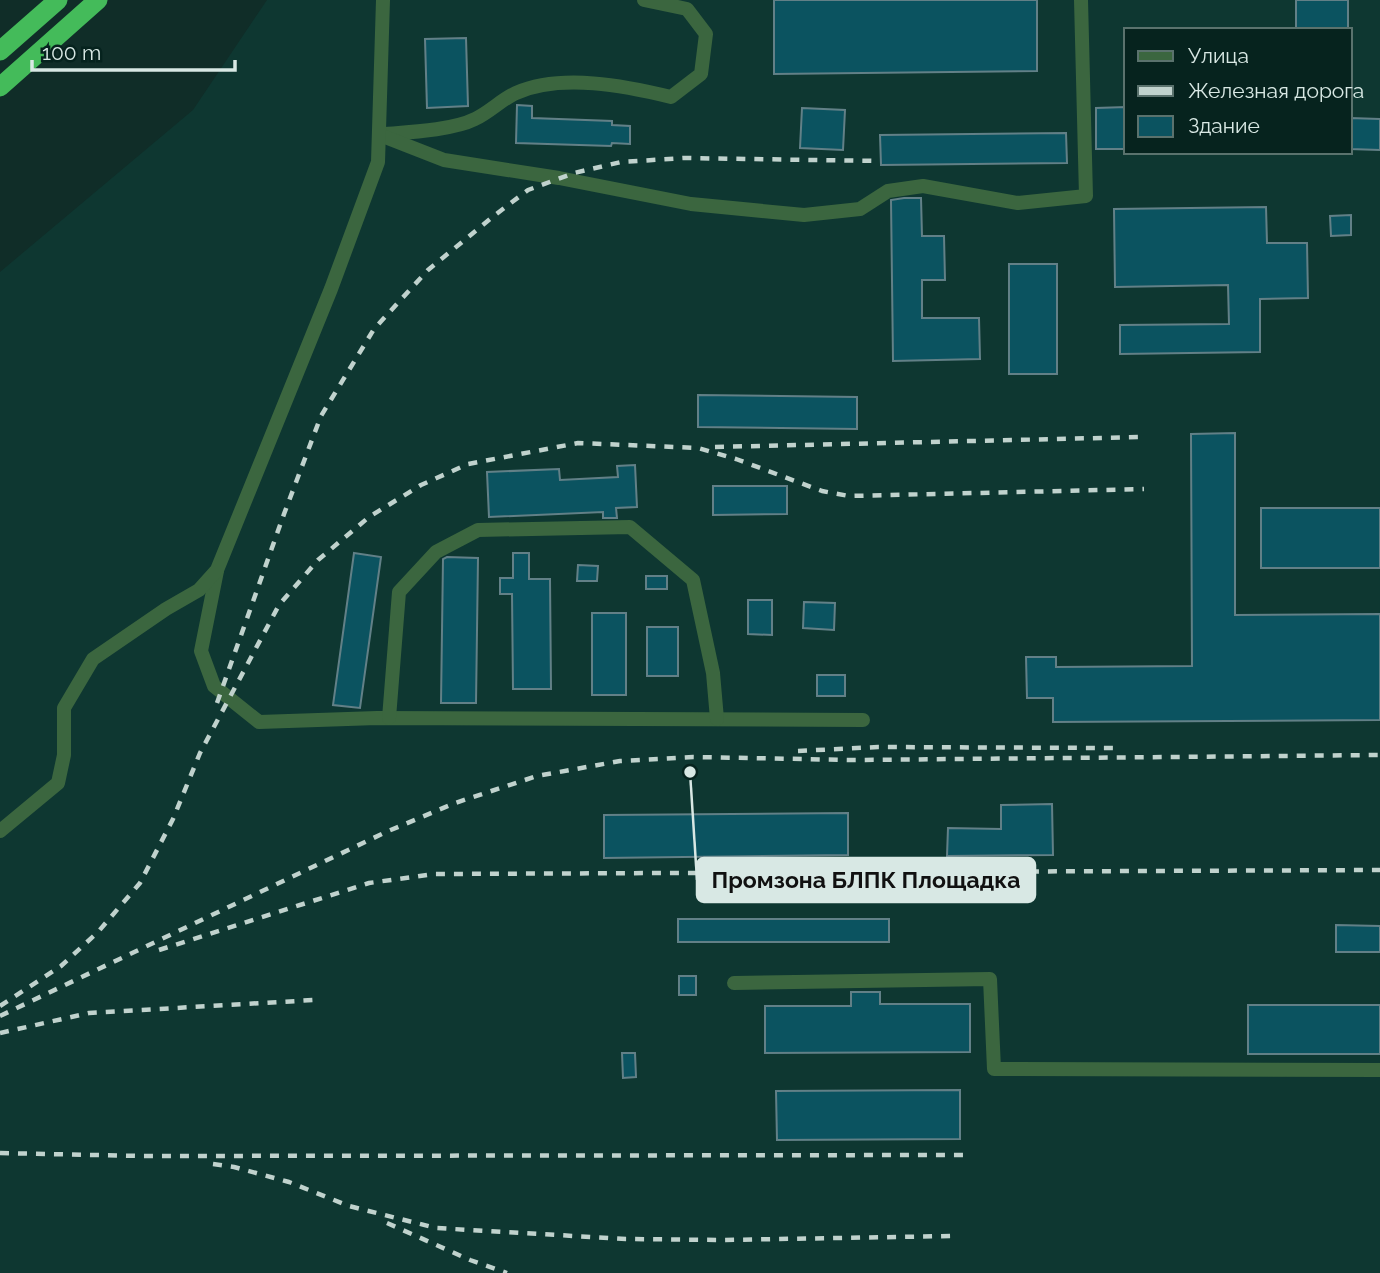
<svg xmlns="http://www.w3.org/2000/svg" width="1380" height="1273" viewBox="0 0 1380 1273" font-family="Raleway,sans-serif">
<rect width="100%" height="100%" fill="#102d28"/>
<!-- built -->
<path fill="#0e3731" fill-rule="evenodd" d="M267 0H1380V1273H0V272L193 110ZM1126 30H1350V152H1126Z"/>
<!-- building -->
<g fill="#0b5360" stroke="#628087" stroke-width="2">
<path d="M774 0H1037V71L774 74Z"/>
<rect x="1296" y="0" width="52" height="30"/>
<path d="M466 38 468 106 427 108 425 39Z"/>
<path d="M517 105 532 106V118L612 121V125L630 126V144L612 143 611 146 516 143Z"/>
<path d="M1126 107V149H1096V108Z"/>
<path d="M802 108 845 110 843 150 800 148Z"/>
<path d="M1350 118 1380 119V150L1350 149Z"/>
<path d="M1066 133 1067 163 881 165 880 135Z"/>
<path d="M904 198H921L922 236H944L945 280H922V318H979L980 359 893 361 891 200Z"/>
<path d="M1266 207 1267 243H1307L1308 298 1260 299V352L1120 354V325L1229 324 1228 285 1115 287 1114 209Z"/>
<path d="M1351 215V235L1331 236 1330 216Z"/>
<rect x="1009" y="264" width="48" height="110"/>
<path d="M698 395 857 397V429L698 427Z"/>
<path d="M1235 433V615L1380 614V720L1053 722V698H1027L1026 657H1056V667L1192 666 1191 434Z"/>
<path d="M635 465 637 507 616 508 617 518H603V512L489 517 487 472 559 469 560 480 618 477 617 466Z"/>
<path d="M713 486H787V514L713 515Z"/>
<rect x="1261" y="508" width="119" height="60"/>
<path d="M354 553 381 557 360 708 333 705Z"/>
<path d="M513 553H529V579H550L551 689H513L512 594H500V578H513Z"/>
<path d="M447 557 478 558 476 703H441L443 559Z"/>
<path d="M578 565 598 566 597 581H577Z"/>
<rect x="646" y="576" width="21" height="13"/>
<path d="M748 600H772V635L748 634Z"/>
<path d="M804 602 835 603 834 630 803 628Z"/>
<rect x="592" y="613" width="34" height="82"/>
<rect x="647" y="627" width="31" height="49"/>
<rect x="817" y="675" width="28" height="21"/>
<path d="M1052 804 1053 855 947 856 948 828 1001 829V805Z"/>
<path d="M848 813V855L604 858V815Z"/>
<rect x="678" y="919" width="211" height="23"/>
<path d="M1336 925 1380 926V952H1336Z"/>
<rect x="679" y="976" width="17" height="19"/>
<path d="M851 992H880V1004H970V1052L765 1053V1006H851Z"/>
<rect x="1248" y="1005" width="132" height="49"/>
<path d="M622 1053H635L636 1077 623 1078Z"/>
<path d="M960 1090V1139L777 1140 776 1091Z"/>
</g>
<g fill="none" stroke-linecap="round" stroke-linejoin="round">
<!-- minor -->
<g stroke="#3b663f" stroke-width="14">
<path d="M385 134C411 132 453 130 475 119 490 112 502 99 516 93 561 73 626 86 671 97L701 74 706 34 687 9 644 0"/>
<path d="M380 135 444 160 559 178 691 204 804 215 860 209 888 191 923 186 1018 203 1086 196 1081 0"/>
<path d="M217 571 201 651 214 686 259 722 377 718 863 720"/>
<path d="M389 718 399 592 436 552 478 530 630 527 693 580 713 673 717 719"/>
<path d="M0 831 58 783 64 755V708L93 659 166 609 199 590 217 570 331 289 378 162 383 0"/>
<path d="M734 983 990 979 994 1069 1380 1070"/>
</g>
<!-- highway -->
<g stroke="#44bb5a" stroke-width="19">
<path d="M0 51 58 0"/>
<path d="M0 87 98 0"/>
</g>
<!-- rail -->
<g stroke="#c0d2cd" stroke-width="4.5" stroke-dasharray="9 9" stroke-linecap="butt">
<path d="M715 447 1142 437"/>
<path d="M217 703 284 514 321 416 374 329 428 270 495 215 528 190 574 173 621 162 684 158 880 161"/>
<path d="M798 751 878 747 1113 748"/>
<path d="M159 950 369 883 434 874 1380 870"/>
<path d="M0 1006 61 966 98 932 140 883 173 819 200 753 279 605 318 560 369 517 421 485 468 464 578 443 698 448 736 459 822 491 849 496 1144 489"/>
<path d="M0 1016 386 832 455 803 537 776 620 761 693 757 853 760 1380 755"/>
<path d="M0 1033 89 1013 314 1000"/>
<path d="M0 1153 143 1156 966 1155"/>
<path d="M213 1164 234 1167 289 1182 349 1206 436 1228 626 1239 723 1240 953 1236"/>
<path d="M387 1223 470 1260 507 1273"/>
</g>
</g>
<!-- callouts -->
<path fill="none" stroke="#d8e8e4" stroke-width="2.5" d="M690 772L697 880"/>
<circle fill="#d8e8e4" stroke="#06231e" stroke-width="2.5" cx="690" cy="772" r="7"/>
<rect fill="#d8e8e4" stroke="#d8e8e4" stroke-width="2.5" x="697" y="858" width="338" height="44" rx="7"/>
<g font-size="23" text-anchor="middle" font-weight="bold" fill="#111">
<text x="866" y="888">Промзона БЛПК Площадка</text>
</g>
<!-- legend -->
<rect x="1124" y="28" width="228" height="126" fill="#06231e" stroke="#5a726d" stroke-width="2"/>
<rect x="1138" y="51" width="35" height="10" fill="#3b663f" stroke="#5a726d" stroke-width="2"/>
<text x="1188" y="63" font-size="21" fill="#d8e8e4">Улица</text>
<rect x="1138" y="86" width="35" height="10" fill="#c0d2cd" stroke="#5a726d" stroke-width="2"/>
<text x="1188" y="98" font-size="21" fill="#d8e8e4">Железная дорога</text>
<rect x="1138" y="116" width="35" height="21" fill="#0b5360" stroke="#5a726d" stroke-width="2"/>
<text x="1188" y="133" font-size="21" fill="#d8e8e4">Здание</text>
<!-- scale -->
<path d="M32 60v10h203v-10" fill="none" stroke="#d8e8e4" stroke-width="3.5"/>
<text x="42" y="60" font-size="21" fill="#d8e8e4" stroke="#06231e" stroke-width="5" paint-order="stroke">100 m</text>
</svg>
